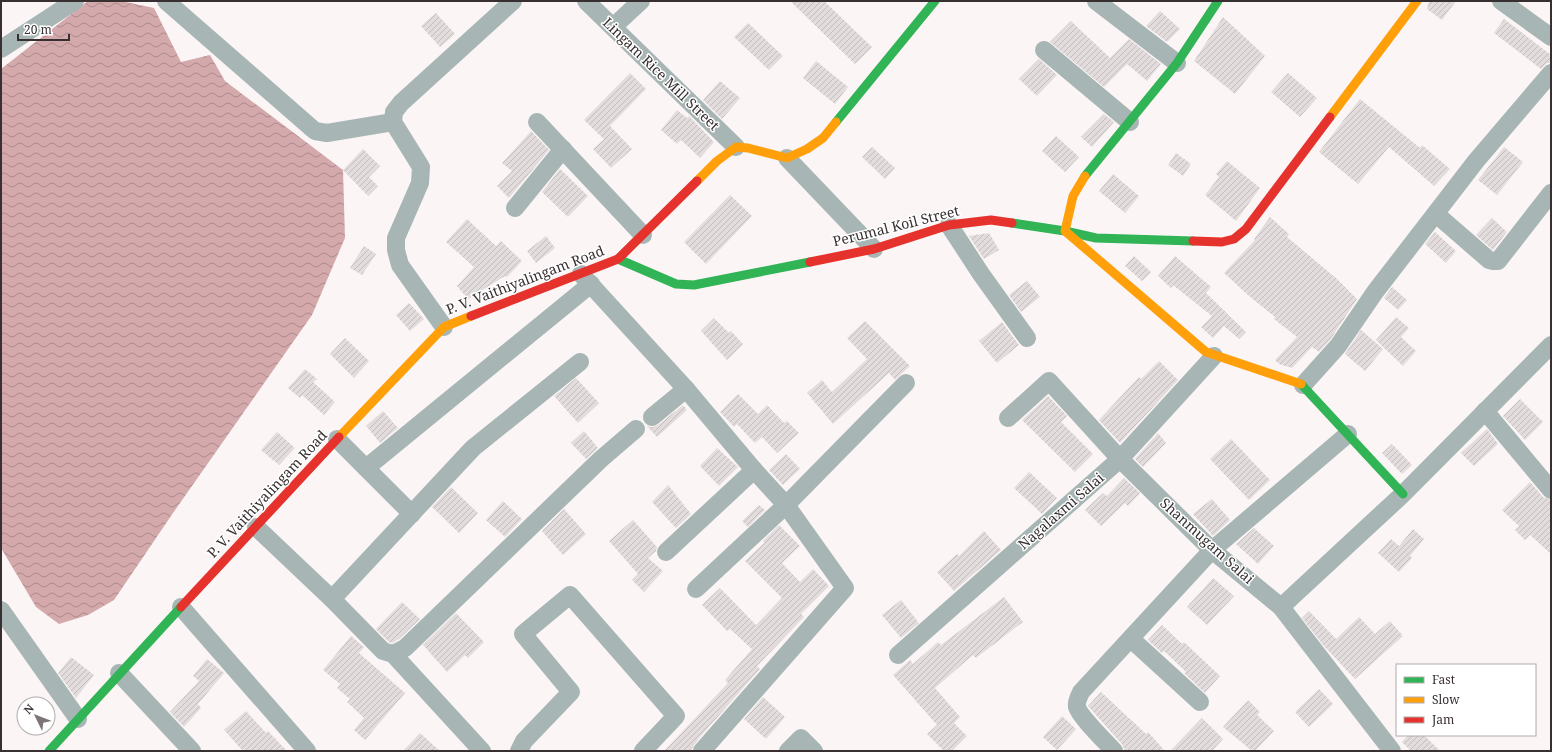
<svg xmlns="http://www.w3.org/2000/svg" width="1552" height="752" viewBox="0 0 1552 752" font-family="'Noto Serif',serif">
<defs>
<pattern id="water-waves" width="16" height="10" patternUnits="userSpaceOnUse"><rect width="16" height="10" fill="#d4a9ab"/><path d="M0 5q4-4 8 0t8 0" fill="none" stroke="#ad8a8c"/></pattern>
<pattern id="building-hatch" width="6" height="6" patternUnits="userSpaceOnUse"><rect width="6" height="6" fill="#e3dcdc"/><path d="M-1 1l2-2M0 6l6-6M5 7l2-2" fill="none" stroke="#c3bdbd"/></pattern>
</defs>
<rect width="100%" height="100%" fill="#fbf5f5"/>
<!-- water -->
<path fill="url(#water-waves)" d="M88 1H121L154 8 181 62 210 55 225 81 343 170 345 238 312 315 173 513 114 600 88 615 59 624 36 607 1 548V69Z"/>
<!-- building -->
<g fill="url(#building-hatch)">
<path d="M790 1H824L872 47 855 64Z"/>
<path d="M1429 1H1456L1442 20 1427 9Z"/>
<path d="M1160 11 1180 29 1167 42 1146 26Z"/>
<path d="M436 13 455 34 440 47 421 26Z"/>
<path d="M1223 17 1265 56 1235 94 1194 61Z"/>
<path d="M1504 19 1551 55V63H1547L1541 69 1494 33Z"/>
<path d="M1071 21 1110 58 1129 39 1161 64 1147 81 1127 64 1104 87 1050 42Z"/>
<path d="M748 23 783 56 769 70 734 37Z"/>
<path d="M1039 59 1057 75 1037 96 1019 79Z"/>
<path d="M816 61 848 87 835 104 803 78Z"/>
<path d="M630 73 646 89 610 126 632 149 611 168 593 149 604 139 584 120Z"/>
<path d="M1288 73 1317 98 1300 117 1271 92Z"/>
<path d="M720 81 740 98 722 119 703 100Z"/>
<path d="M1360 99 1420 148 1422 145 1450 169 1434 186 1389 147 1358 184 1319 152Z"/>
<path d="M677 110 687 118 689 116 714 142 700 158 681 140 677 144 661 130Z"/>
<path d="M1104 114 1114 122 1092 147 1081 137Z"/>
<path d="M531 131 549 150 509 198 497 186 512 171 502 163Z"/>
<path d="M1056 136 1079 157 1065 172 1042 151Z"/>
<path d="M872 147 895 168 885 179 862 157Z"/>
<path d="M1504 147 1523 162 1497 195 1478 180Z"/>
<path d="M363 149 380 166 369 177 378 186 368 196 343 170Z"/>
<path d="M1176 153 1191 164 1183 176 1168 165Z"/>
<path d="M1227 161 1260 188 1236 221 1205 195 1219 177 1216 174Z"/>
<path d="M560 169 588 196 568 217 542 192Z"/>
<path d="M1113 174 1139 196 1125 213 1099 191Z"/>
<path d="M730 195 752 216 706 264 684 242Z"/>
<path d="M1270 217 1289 234 1287 237 1337 279 1357 299 1330 340 1319 352 1312 347 1292 368 1279 364 1275 360 1297 337 1274 319 1275 317 1249 296 1224 273 1255 240 1254 239Z"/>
<path d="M1492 218 1507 232 1493 250 1476 235Z"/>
<path d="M467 219 496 246 501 241 522 261 507 277 505 276 468 299 457 286 474 267 446 242Z"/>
<path d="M1435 232 1456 251 1446 263 1425 244Z"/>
<path d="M989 233 999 250 984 259 969 236Z"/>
<path d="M546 236 555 248 536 263 527 251Z"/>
<path d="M364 246 376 254 362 275 350 268Z"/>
<path d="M1134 256 1151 272 1142 281 1125 266Z"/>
<path d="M1175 256 1211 287 1206 293 1246 332 1239 339 1224 326 1213 338 1201 327 1212 316 1173 285 1171 288 1158 276Z"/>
<path d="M1027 281 1040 297 1021 312 1009 295Z"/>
<path d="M1392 287 1407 300 1398 310 1384 298Z"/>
<path d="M409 303 424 319 410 331 396 315Z"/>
<path d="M1396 317 1409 328 1401 337 1416 351 1403 366 1376 340Z"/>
<path d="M714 318 729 333 731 331 743 344 727 360 701 331Z"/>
<path d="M865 321 910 366 895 380 889 373 833 424 807 393 822 380 832 392 867 359 847 338Z"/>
<path d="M1002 322 1019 345 997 363 979 341Z"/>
<path d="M1361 330 1383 349 1365 371 1345 354Z"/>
<path d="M345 338 369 361 354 378 330 354Z"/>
<path d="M1159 361 1178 380 1120 443 1099 420 1139 377 1141 379Z"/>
<path d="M305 369 317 379 313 382 335 402 324 415 302 395 300 398 288 388Z"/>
<path d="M576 378 599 403 578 423 554 396Z"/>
<path d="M738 394 758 414 767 405 784 423 787 421 799 433 777 453 762 437 755 443 737 424 734 427 720 412Z"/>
<path d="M1048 396 1067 416 1061 422 1093 454 1075 472 1022 420Z"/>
<path d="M1520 399 1543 422 1525 440 1503 416Z"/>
<path d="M683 405 687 410 657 437 647 426 653 427 658 425Z"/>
<path d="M383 411 398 428 380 443 366 426Z"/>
<path d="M1487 429 1498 444 1474 466 1461 453Z"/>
<path d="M584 431 598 448 586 459 571 443Z"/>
<path d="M277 432 295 448 279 465 261 450Z"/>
<path d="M1158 433 1166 443 1143 467 1135 459Z"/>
<path d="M1231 439 1270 480 1249 500 1210 459Z"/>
<path d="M1392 444 1412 465 1402 474 1382 453Z"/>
<path d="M717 448 738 467 719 486 700 466Z"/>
<path d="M786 454 800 469 783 485 769 470Z"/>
<path d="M1029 472 1057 498 1042 514 1014 488Z"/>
<path d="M1124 478 1140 493 1128 506 1125 503 1101 526 1085 510 1103 493 1107 496Z"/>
<path d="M1530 482 1543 497 1551 500V554L1530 535 1525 540 1515 530 1519 526 1502 510Z"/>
<path d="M668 485 691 514 676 528 652 502Z"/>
<path d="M451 487 478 513 459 533 432 507Z"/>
<path d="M1212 499 1230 520 1213 536 1193 514Z"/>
<path d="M503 501 522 519 505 537 486 520Z"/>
<path d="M759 505 765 510 748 527 742 521Z"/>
<path d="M564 509 586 534 563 555 542 531Z"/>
<path d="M633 520 657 547 656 551 648 558 663 571 644 592 632 580 638 574 609 541Z"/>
<path d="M779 525 800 546 782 563 800 582 813 569 829 586 801 614 804 617 757 666 760 669 700 737 690 751H664L728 683 725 680 752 649 730 629 727 631 702 605 720 588 756 625 782 598 745 561 764 543 763 541Z"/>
<path d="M1254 528 1274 546 1258 564 1236 544Z"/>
<path d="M1413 529 1424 539 1410 556 1412 558 1399 572 1378 553 1391 539 1399 546Z"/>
<path d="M984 531 1001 550 954 591 937 572 957 554 959 556Z"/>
<path d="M1213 578 1234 596 1207 625 1187 607Z"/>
<path d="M1004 597 1023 622 976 658 973 655 935 688 960 717 954 723 967 736 952 751H944L927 734 937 725 893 675 910 660 913 664 938 642 941 645Z"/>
<path d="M901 600 919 623 901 638 882 615Z"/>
<path d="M402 602 420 619 399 639 392 643 389 642 376 629Z"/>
<path d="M1309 611 1336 639 1359 617 1375 634 1390 621 1403 636 1355 679 1324 646 1302 618Z"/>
<path d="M456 613 484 642 468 658 465 655 447 672 423 645Z"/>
<path d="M1162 625 1182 644 1184 642 1220 676 1205 693 1184 673 1186 672 1164 651 1162 653 1148 640Z"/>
<path d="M351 636 364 647 359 653 405 693 365 740 354 730 364 718 347 702 350 699 337 688 340 684 323 670Z"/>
<path d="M71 657 94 675 76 698 58 673Z"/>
<path d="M207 659 224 673 198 704 201 708 184 727 170 712 199 681 193 676Z"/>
<path d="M1319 689 1333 704 1309 727 1295 712Z"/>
<path d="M1101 692 1146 734 1148 732 1165 751H1125L1122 744 1088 706Z"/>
<path d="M763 697 785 717 766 739 744 719Z"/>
<path d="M1248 700 1260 712 1257 715 1274 731 1255 751H1252L1223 727Z"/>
<path d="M246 711 266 733 268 731 287 751H243L224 730Z"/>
<path d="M1062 716 1076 729 1057 750 1043 737Z"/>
<path d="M1202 718 1223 739 1212 751H1170Z"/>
<path d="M420 733 440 751H403Z"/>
<path d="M1408 735H1424L1440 751H1411L1402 742Z"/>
</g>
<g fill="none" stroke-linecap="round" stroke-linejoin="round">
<!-- street -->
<g stroke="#a7b6b5" stroke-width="18">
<path d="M166 1 315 131 327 133 393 122"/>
<path d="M586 1 736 147"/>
<path d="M1096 1 1177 63"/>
<path d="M1501 1 1551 37"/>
<path d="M613 27 641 1"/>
<path d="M1 49 75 1"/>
<path d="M1044 50 1130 122"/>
<path d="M537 122 643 235"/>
<path d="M787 158 874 249"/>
<path d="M515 208 563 149"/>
<path d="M1436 214 1489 260 1493 261H1498L1551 193"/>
<path d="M949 225 981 274 1027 338"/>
<path d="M581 274 686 389 754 470 786 505 845 588 702 751"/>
<path d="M444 327 400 265 396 250V238L420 183 421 167 393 122 394 112 401 103 513 1"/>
<path d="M1303 385 1338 346 1375 292 1476 161 1551 73"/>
<path d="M1485 411 1551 490"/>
<path d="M652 417 686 389"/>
<path d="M1008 418 1049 381 1120 459 1212 550 1281 607 1392 751"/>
<path d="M337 439 412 514"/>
<path d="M366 468 591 284"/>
<path d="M256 527 332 599 383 651 393 654 482 751"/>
<path d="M666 552 754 470"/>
<path d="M696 589 786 505 906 383"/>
<path d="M332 599 473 448 580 362"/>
<path d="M181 607 307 751"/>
<path d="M1281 607 1403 494 1551 345"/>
<path d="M1 610 78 719"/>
<path d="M1131 639 1200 702"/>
<path d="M393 654 405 648 601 459 636 429"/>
<path d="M898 655 1120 459 1214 356"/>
<path d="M119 673 192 751"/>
<path d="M519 751 524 741 571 692 523 634 570 595 676 716 643 751"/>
<path d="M788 751 801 738 814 751"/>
<path d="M1114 751C1106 742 1080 717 1077 707 1076 701 1079 697 1081 692L1212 550 1348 434"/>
</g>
<!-- fast -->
<g stroke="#30b455" stroke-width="9">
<path d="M836 122 935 1"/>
<path d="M1085 176 1177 63 1218 1"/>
<path d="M1012 223 1065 231 1096 238 1193 241"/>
<path d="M618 259 676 284 694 285 810 262"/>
<path d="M1301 384 1403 494"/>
<path d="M49 751 181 607"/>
</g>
<!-- slow -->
<g stroke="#ff9f0a" stroke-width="9">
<path d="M1330 117 1417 1"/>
<path d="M1085 176 1073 196 1065 231 1206 352 1301 384"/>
<path d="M697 181 717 161 736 147 748 148 787 158 807 149 823 138 836 122"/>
<path d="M339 437 444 327 471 316"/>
</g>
<!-- jam -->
<g stroke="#e5322d" stroke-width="9">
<path d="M1193 241 1222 242 1234 239 1246 229 1330 117"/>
<path d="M810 262 874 249 949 225 991 220 1012 223"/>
<path d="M471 316 618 259 697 181"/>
<path d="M181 607 339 437"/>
</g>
</g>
<g text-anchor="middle" stroke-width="3" stroke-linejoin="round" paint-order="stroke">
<!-- street labels -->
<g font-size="14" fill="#372f30" stroke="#fff">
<text transform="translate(661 74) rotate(44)" y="5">Lingam Rice Mill Street</text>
<text transform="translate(896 226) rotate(-14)" y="5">Perumal Koil Street</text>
<text transform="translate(525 280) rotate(-21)" y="5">P. V. Vaithiyalingam Road</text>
<text transform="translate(267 494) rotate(-47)" y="5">P. V. Vaithiyalingam Road</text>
<text transform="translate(1061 511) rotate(-41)" y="5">Nagalaxmi Salai</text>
<text transform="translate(1207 541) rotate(42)" y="5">Shanmugam Salai</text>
</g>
</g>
<!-- border -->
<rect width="1552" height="752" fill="none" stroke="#372f30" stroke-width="4"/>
<!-- legend -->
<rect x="1396" y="664" width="140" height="72" fill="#ffffff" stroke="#afacac"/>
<rect x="1404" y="677" width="20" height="6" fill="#30b455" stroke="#afacac"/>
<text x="1432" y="684" font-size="12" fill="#372f30">Fast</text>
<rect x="1404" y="697" width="20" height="6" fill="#ff9f0a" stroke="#afacac"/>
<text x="1432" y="704" font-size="12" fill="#372f30">Slow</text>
<rect x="1404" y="717" width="20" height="6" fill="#e5322d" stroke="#afacac"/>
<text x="1432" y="724" font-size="12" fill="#372f30">Jam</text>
<!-- north arrow -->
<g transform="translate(36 716) rotate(313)"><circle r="19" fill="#ffffff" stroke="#afacac"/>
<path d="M0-3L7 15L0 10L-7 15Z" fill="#7c7475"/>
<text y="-6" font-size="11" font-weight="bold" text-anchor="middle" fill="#372f30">N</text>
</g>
<!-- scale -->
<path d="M18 34v6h51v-6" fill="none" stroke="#372f30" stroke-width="2"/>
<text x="24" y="34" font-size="12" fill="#372f30" stroke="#ffffff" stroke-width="3" paint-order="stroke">20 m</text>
</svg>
